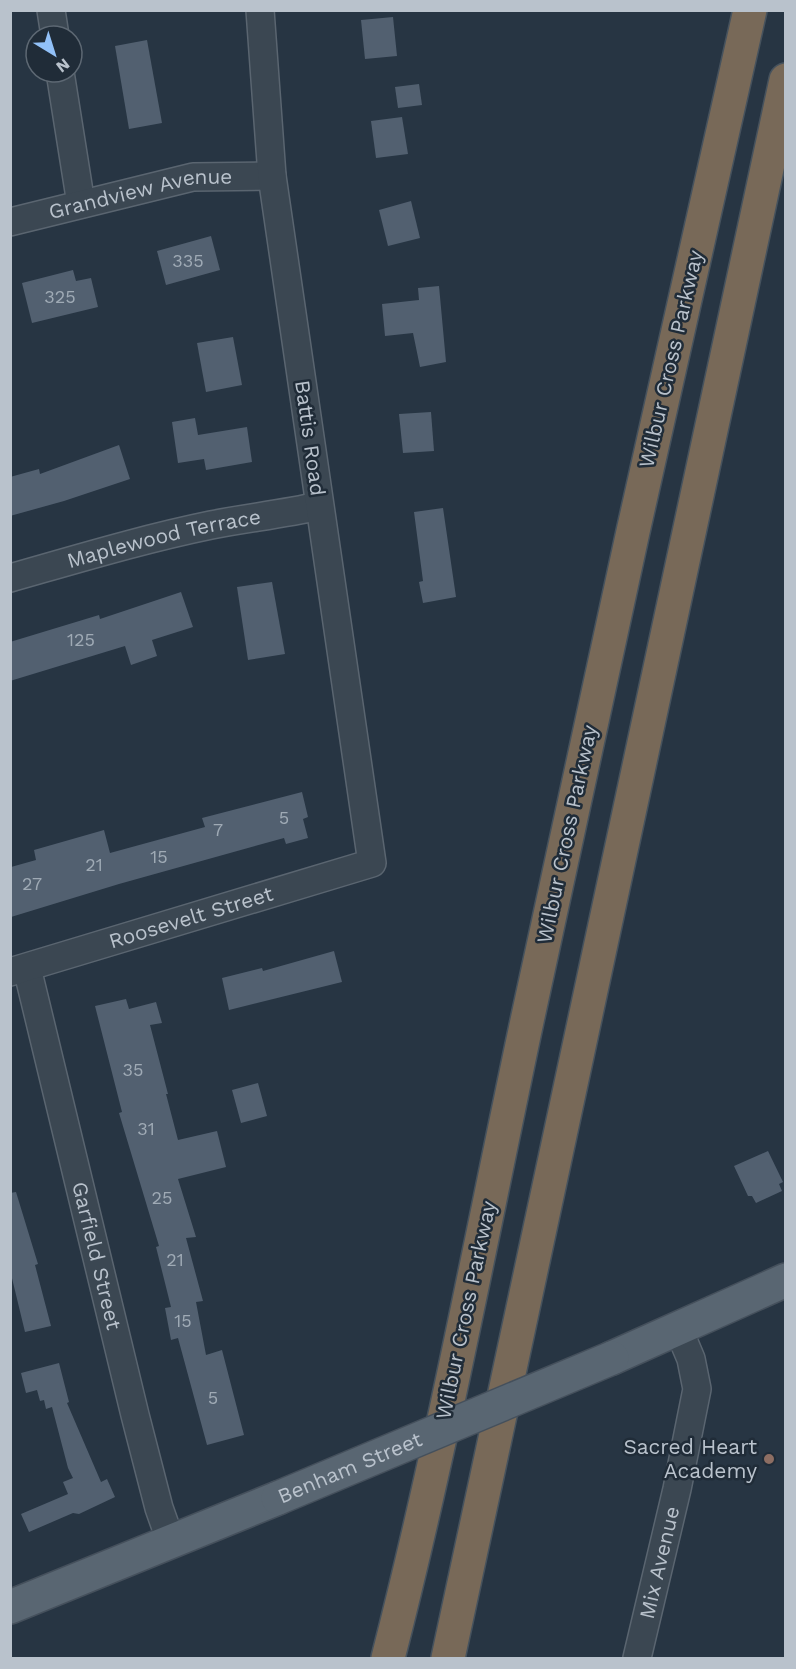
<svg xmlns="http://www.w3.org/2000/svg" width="796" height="1669" viewBox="0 0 796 1669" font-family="'Work Sans',sans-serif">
<rect width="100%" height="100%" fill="#273543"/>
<!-- building -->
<g fill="#526070">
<path d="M393 17 397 56 365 59 361 20Z"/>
<path d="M147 40 162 123 129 129 115 46Z"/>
<path d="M419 84 422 105 398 108 395 87Z"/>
<path d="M402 117 408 154 376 158 371 121Z"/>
<path d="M411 201 420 238 388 246 379 210Z"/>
<path d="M211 236 220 270 166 285 157 251Z"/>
<path d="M73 270 76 281 91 278 98 307 32 323 22 283Z"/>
<path d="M439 286 446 362 420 367 413 333 385 336 382 304 419 300 418 288Z"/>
<path d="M233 337 242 385 206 392 197 343Z"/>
<path d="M431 412 434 451 403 453 399 414Z"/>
<path d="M195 418 198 435 247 427 252 462 206 470 204 459 178 463 172 422Z"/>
<path d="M119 445 130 479 64 501 10 516V477L39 469 40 474Z"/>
<path d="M443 508 456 597 423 603 419 582 423 581 414 512Z"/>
<path d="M272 582 285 654 248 660 237 587Z"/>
<path d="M181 592 193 627 152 640 157 656 131 665 125 646 10 681V642L99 615 100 619Z"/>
<path d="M302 792 308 817 303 819 308 838 286 844 284 838 119 884 11 917V867L36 860 34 850 104 830 110 853 205 827 202 818Z"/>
<path d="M334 951 342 982 229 1010 222 978 262 968 263 971Z"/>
<path d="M126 999 129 1009 156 1002 162 1023 150 1025 168 1094H166L178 1140 217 1131 226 1167 178 1179 196 1237 186 1238 203 1301 196 1302 206 1355 222 1350 244 1435 207 1445 178 1338 171 1340 165 1308 171 1307 156 1247 159 1246 119 1113 122 1112 95 1006Z"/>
<path d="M258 1083 267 1116 241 1123 232 1090Z"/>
<path d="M768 1151 783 1182 779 1184 782 1191 756 1203 752 1196H748L734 1166Z"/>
<path d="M16 1192 38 1264 35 1265 51 1326 25 1332 10 1270V1193Z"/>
<path d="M59 1363 69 1402 67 1403 101 1482 107 1479 115 1497 79 1514 73 1513 29 1532 21 1514 68 1494 63 1482 73 1478 68 1468 52 1407 46 1409 44 1400 40 1401 37 1390 26 1393 21 1373Z"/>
</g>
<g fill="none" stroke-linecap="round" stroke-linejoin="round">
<!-- minor casing -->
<g stroke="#5a6570" stroke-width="30">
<g id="minor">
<path d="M51 10 55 36"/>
<path d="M60 72 81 204"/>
<path id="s1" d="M10 222 193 177 272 176"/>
<path id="s2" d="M10 578C77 559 143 539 211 525 247 518 283 514 319 506"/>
<path id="s3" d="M27 968 135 1415 159 1508 171 1542"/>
<path id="s4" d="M10 972 372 863 272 176 260 10"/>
<path id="s5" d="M637 1658 677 1489 697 1389 691 1359 678 1328"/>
</g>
</g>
<!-- major casing -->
<g stroke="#45505c" stroke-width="36">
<g id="major">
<path d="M612 1358 786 1280"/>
<path d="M10 1607 278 1498"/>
</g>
</g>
<!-- highway casing -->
<g stroke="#46525d" stroke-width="36">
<g id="highway">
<path d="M388 1658C442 1448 482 1233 527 1021 599 683 673 347 750 10"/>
<path d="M448 1658 786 80"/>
</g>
</g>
<!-- minor -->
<use href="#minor" stroke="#3b4752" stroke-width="27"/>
<!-- major -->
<use href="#major" stroke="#596672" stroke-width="33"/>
<!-- highway -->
<use href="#highway" stroke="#786958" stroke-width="33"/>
<!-- major-bridge casing -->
<g stroke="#45505c" stroke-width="36" stroke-linecap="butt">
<g id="major-bridge">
<path id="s6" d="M278 1498 612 1358"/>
</g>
</g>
<!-- major-bridge -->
<use href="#major-bridge" stroke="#596672" stroke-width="33"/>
</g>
<!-- markers -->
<circle fill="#8d6e63" stroke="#202c38" stroke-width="2" cx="769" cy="1459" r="6"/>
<g text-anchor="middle" stroke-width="5" stroke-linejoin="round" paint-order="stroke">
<!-- number labels -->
<g font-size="18" fill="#9faab5">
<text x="188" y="267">335</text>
<text x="60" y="303">325</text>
<text x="81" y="646">125</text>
<text x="284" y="824">5</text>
<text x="218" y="836">7</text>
<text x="159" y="863">15</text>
<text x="94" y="871">21</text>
<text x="32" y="890">27</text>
<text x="133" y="1076">35</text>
<text x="146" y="1135">31</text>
<text x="162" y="1204">25</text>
<text x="175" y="1266">21</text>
<text x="183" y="1327">15</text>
<text x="213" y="1404">5</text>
</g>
<!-- street labels -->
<g font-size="21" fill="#b9c2cc" stroke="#202c38">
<text dy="7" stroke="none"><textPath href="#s1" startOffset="134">Grandview Avenue</textPath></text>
<text transform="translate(671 359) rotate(-77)" y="7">Wilbur Cross Parkway</text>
<text transform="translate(310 438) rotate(82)" y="7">Battis Road</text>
<text dy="7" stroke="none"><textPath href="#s2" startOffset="159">Maplewood Terrace</textPath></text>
<text transform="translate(567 834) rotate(-78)" y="7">Wilbur Cross Parkway</text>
<text dy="7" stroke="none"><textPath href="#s4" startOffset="189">Roosevelt Street</textPath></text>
<text dy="7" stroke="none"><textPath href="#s3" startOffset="296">Garfield Street</textPath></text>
<text transform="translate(466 1310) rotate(-78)" y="7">Wilbur Cross Parkway</text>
<text dy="7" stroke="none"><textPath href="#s6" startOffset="78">Benham Street</textPath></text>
<text dy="7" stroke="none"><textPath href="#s5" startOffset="98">Mix Avenue</textPath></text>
</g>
<!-- poi labels -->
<g font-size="21" fill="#b9c2cc" stroke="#202c38" text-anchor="end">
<text x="757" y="1454">Sacred Heart<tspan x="757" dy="24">Academy</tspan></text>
</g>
</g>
<!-- border -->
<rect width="796" height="1669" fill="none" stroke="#b9c2cc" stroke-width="24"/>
<!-- north arrow -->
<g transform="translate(54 54) rotate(142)"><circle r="28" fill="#202c38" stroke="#5d6873" stroke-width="1.5"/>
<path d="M0-4.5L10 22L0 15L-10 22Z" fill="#92c1f8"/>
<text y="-9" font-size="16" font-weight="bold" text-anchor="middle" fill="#b9c2cc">N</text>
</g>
</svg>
